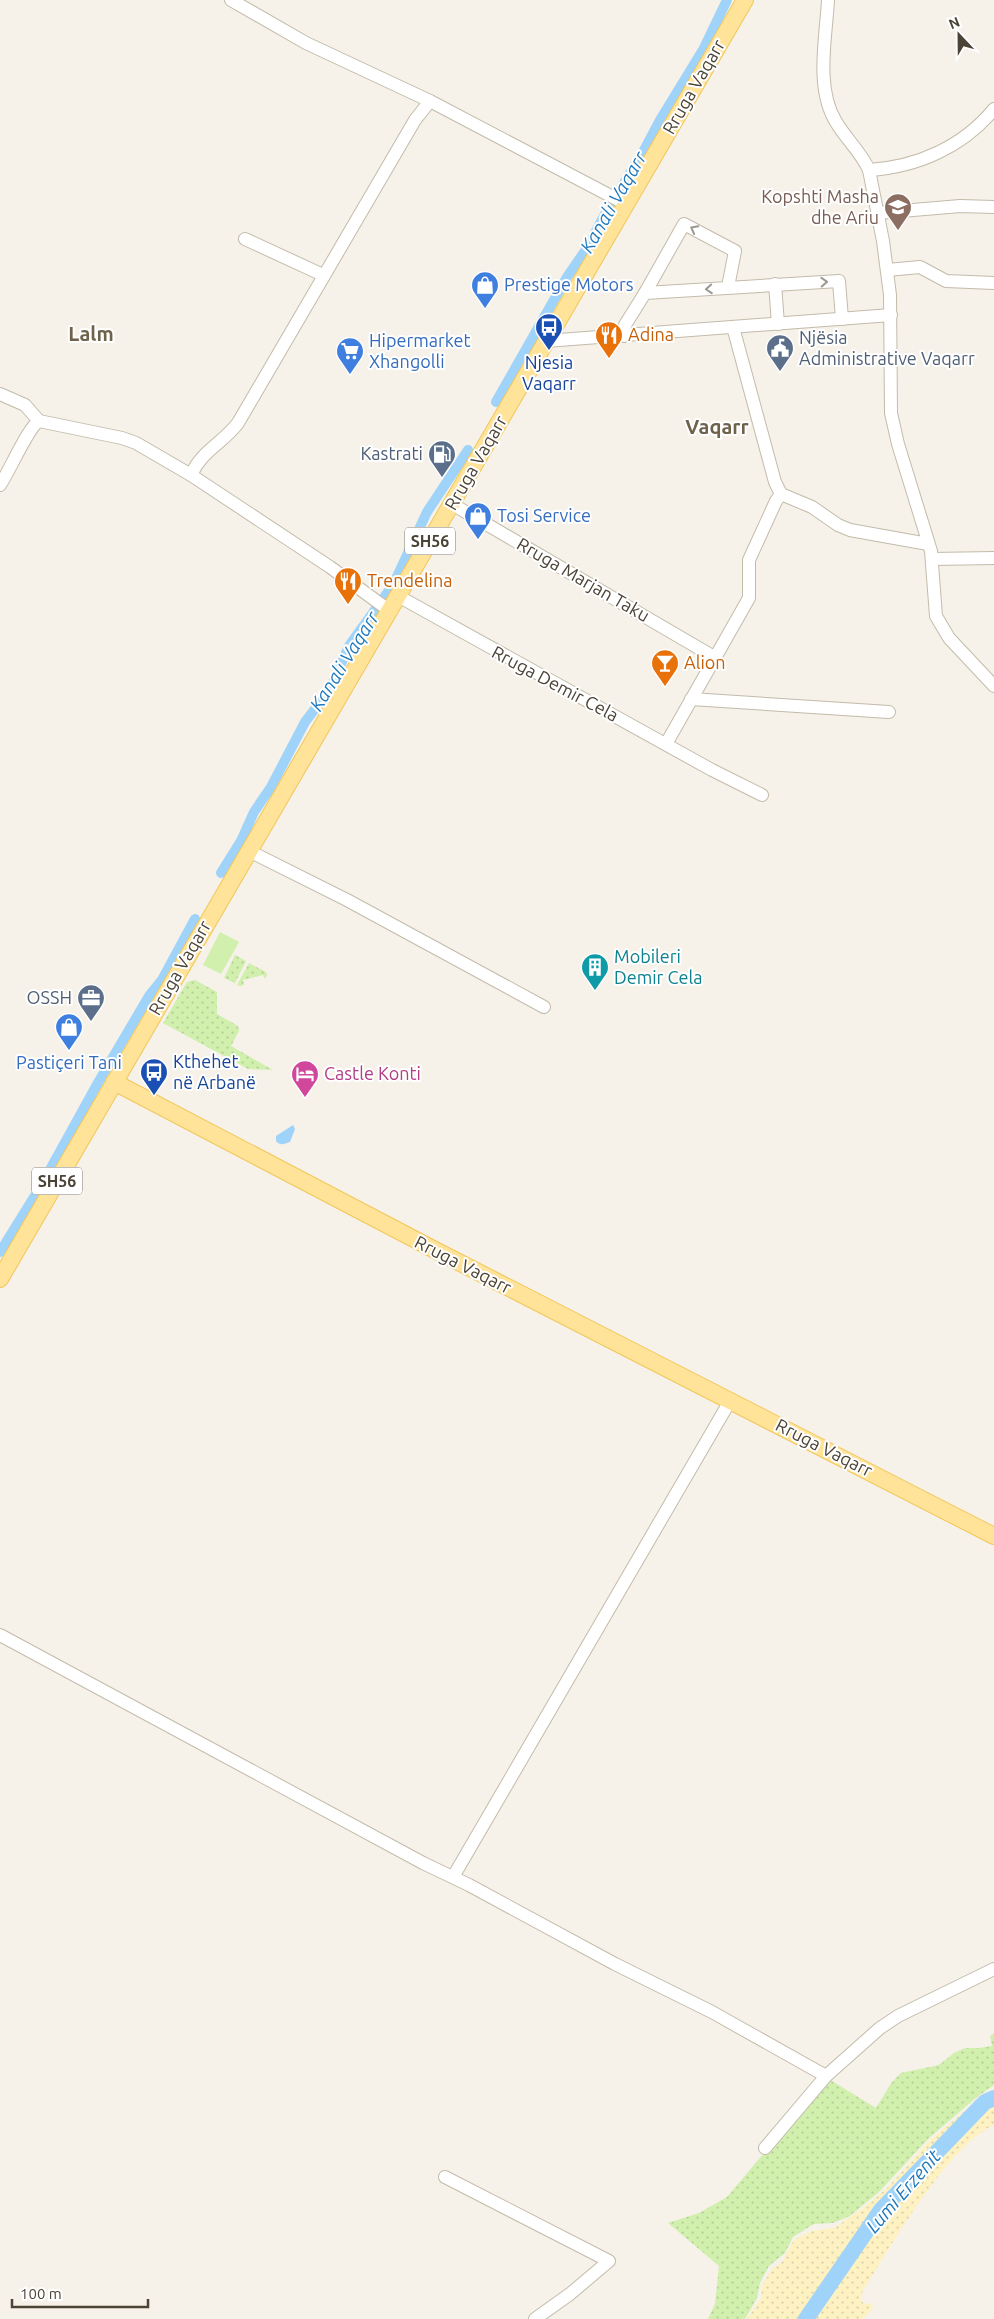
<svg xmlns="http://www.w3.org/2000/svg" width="994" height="2319" viewBox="0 0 994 2319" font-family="Ubuntu,sans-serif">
<defs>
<pattern id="green-dots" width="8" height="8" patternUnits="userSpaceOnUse" patternTransform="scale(1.25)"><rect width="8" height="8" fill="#d1efad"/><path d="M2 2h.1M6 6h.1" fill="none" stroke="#b5ce95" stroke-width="1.8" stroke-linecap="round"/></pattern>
<pattern id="sand-dots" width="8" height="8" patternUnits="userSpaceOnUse" patternTransform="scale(1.25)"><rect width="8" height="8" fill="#fef2c2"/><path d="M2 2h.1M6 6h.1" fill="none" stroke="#dbd1a7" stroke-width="1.8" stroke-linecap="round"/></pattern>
</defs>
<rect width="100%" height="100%" fill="#f6f2e9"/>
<!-- green -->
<g fill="url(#green-dots)">
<path d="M235 955 246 961 235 983 224 978Z"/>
<path d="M249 963 266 972 267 975 265 979 263 975 243 980 244 985 240 986 237 985Z"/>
<path d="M195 980 217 992V1014L238 1026 239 1031 231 1046 273 1070 248 1069 163 1023 187 982Z"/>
<path d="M994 2033V2085L977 2097 929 2138 879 2192 850 2216 833 2223 814 2224 793 2237 785 2253 769 2266 760 2283 757 2298 745 2319H708L715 2304 719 2266 668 2223 699 2213 727 2197 827 2078 876 2108 892 2082 901 2073 939 2065 954 2053 965 2048H979L992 2046 990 2036Z"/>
</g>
<!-- sand -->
<path fill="url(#sand-dots)" d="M994 2089V2125C949 2144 888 2250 862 2293L861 2300 864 2304 870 2303 873 2308 863 2319H747L761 2298 762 2285 772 2269 782 2262 794 2240 811 2231 834 2228 862 2209 887 2188 930 2140 979 2099Z"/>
<!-- pitch -->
<path fill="#d1efad" d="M220 932 239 942 221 974 203 965Z"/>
<!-- water -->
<path fill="#9fd3f9" d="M293 1125 295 1129 290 1142C284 1144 280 1146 276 1141V1136Z"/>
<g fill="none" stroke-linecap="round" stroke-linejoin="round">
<!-- canal -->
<g stroke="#9fd3f9" stroke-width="10">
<path d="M496 402 567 277 587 248 605 214 643 152 660 120 704 48 727 0"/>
<path d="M221 873 241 841 254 812 271 787 305 722 330 689 349 646 393 585 427 512 468 450"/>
<path d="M0 1252 41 1186 99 1081 149 996 162 980 195 919"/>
</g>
<!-- river -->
<path stroke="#9fd3f9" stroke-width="16" d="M806 2319 881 2210 985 2102 994 2098"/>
<!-- minor casing -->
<g stroke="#c3bbaa" stroke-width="14">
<g id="minor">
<path d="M231 0 306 43 430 101 626 204"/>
<path d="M828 0C826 38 815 88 836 122 846 139 861 152 869 170L883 241 890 295 891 413 898 444 931 551 936 616 949 638 994 686"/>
<path d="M869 170C917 167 963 147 994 109"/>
<path d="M878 213 960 206 994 207"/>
<path d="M245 239 323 275"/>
<path d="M887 270 920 267 946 281 994 283"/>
<path d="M775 284 778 324"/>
<path d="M645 293 684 224 735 251 728 287"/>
<path d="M733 327 775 482 781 494 812 507 838 525 850 530 928 544"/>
<path d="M624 336 625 325 645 293 839 281 842 319"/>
<path d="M546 341 891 315"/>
<path d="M0 394 25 405 39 421 122 438 136 443 191 475 330 567 390 611"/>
<path d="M191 475C202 450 222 444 238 423L415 120 430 101"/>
<path d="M0 485C9 472 29 426 39 421"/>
<path d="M452 504 714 657"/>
<path d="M932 559 994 558"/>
<path d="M398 596 712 770 762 795"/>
<path d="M691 699 889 712"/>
<path d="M666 744 749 598V560L776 501 781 494"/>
<path d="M249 851 347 900 544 1007"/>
<path d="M0 1635 423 1863 469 1885 615 1964 712 2012 826 2076 765 2148"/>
<path d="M453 1877 730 1401"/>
<path d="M826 2076 880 2028 898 2016 994 1969"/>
<path d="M445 2177 609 2261 570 2294 535 2319"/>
</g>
</g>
<!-- major casing -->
<g stroke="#f2c75b" stroke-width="18">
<g id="major">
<path d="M114 1082 435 1250 994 1536"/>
<path d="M0 1279 745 0"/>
</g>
</g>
<!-- minor -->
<use href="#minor" stroke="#fff" stroke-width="12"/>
<!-- major -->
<use href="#major" stroke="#ffe399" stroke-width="16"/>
</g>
<!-- one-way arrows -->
<defs><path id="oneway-chevron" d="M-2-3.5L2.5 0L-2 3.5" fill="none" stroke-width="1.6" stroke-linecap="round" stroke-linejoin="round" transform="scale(1.25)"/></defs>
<g stroke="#9c9890">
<use href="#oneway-chevron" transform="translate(694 229) rotate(-152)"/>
<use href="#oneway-chevron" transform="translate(824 282) rotate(-3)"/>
<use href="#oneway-chevron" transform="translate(709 289) rotate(176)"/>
</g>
<!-- icons -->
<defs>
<g id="school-pin" transform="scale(1.4375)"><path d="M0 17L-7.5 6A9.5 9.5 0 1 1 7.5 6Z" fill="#8d6e63" stroke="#fff"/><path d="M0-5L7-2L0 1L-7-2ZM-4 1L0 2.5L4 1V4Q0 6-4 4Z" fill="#fff"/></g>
<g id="shop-pin" transform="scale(1.4375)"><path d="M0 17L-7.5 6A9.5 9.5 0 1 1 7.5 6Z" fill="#3f7fe0" stroke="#fff"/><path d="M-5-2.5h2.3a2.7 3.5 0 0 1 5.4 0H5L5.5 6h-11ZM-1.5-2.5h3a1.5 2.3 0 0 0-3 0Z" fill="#fff"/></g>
<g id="bus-pin" transform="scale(1.4375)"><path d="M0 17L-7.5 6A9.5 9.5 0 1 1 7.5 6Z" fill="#1a4fb4" stroke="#fff"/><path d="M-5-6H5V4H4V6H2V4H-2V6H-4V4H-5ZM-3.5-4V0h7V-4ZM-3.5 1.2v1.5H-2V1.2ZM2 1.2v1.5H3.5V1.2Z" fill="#fff"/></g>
<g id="restaurant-pin" transform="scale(1.4375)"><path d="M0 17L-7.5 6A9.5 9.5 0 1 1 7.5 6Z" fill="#e8710a" stroke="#fff"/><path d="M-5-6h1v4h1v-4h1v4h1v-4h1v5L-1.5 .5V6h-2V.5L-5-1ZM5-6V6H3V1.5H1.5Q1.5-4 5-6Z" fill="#fff"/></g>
<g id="civic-pin" transform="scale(1.4375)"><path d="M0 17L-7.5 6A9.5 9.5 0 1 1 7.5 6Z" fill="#5c6f8a" stroke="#fff"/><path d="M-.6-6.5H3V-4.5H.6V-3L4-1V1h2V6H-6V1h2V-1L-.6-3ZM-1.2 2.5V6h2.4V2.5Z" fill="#fff"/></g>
<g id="supermarket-pin" transform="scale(1.4375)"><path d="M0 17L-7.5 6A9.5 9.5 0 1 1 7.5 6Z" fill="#3f7fe0" stroke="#fff"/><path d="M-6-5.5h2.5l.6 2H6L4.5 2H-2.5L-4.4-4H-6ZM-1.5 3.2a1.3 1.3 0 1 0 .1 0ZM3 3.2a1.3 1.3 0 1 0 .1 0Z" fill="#fff"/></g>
<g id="fuel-pin" transform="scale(1.4375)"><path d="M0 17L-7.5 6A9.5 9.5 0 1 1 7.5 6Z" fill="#5c6f8a" stroke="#fff"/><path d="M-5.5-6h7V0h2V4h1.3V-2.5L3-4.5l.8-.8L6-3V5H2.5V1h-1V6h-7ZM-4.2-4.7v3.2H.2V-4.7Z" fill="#fff"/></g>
<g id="bar-pin" transform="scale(1.4375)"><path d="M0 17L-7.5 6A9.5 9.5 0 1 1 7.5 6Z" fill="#e8710a" stroke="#fff"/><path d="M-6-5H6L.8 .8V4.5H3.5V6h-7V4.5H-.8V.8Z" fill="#fff"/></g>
<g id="building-pin" transform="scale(1.4375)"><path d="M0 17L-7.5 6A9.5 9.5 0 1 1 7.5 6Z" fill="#0f9aa8" stroke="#fff"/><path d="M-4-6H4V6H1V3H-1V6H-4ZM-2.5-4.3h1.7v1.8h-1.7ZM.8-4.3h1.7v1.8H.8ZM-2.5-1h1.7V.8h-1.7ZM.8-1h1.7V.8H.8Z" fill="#fff"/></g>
<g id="office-pin" transform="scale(1.4375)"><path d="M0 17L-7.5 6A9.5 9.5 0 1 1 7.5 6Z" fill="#5c6f8a" stroke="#fff"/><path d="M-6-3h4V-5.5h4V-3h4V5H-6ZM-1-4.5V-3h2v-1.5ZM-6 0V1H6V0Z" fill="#fff"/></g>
<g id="hotel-pin" transform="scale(1.4375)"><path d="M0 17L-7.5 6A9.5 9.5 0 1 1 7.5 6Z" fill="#d1479c" stroke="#fff"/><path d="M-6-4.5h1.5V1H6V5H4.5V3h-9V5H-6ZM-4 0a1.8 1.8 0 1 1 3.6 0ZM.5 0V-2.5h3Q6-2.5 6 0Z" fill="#fff"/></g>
</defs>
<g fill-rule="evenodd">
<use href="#school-pin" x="898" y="207"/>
<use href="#shop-pin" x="485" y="285"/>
<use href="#bus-pin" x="549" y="327"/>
<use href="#restaurant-pin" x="609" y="335"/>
<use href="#civic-pin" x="780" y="348"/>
<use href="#supermarket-pin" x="350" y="351"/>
<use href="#fuel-pin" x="442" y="454"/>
<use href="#shop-pin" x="478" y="516"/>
<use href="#restaurant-pin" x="348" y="581"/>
<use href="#bar-pin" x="665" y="663"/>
<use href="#building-pin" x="595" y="967"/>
<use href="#office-pin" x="91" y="998"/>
<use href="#shop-pin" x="69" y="1027"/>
<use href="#bus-pin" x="154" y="1072"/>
<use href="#hotel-pin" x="305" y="1074"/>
</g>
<g text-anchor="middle" stroke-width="4" stroke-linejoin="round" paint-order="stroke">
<!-- shield labels -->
<g fill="#fff" stroke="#817b72" stroke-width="1">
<rect x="405" y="527.5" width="50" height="27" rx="4"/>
<rect x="32" y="1167.5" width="50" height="27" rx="4"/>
</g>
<g font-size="16" font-weight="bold" fill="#4b4336">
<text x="430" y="547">SH56</text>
<text x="57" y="1187">SH56</text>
</g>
<!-- street labels -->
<g font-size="18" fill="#4b4336" stroke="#fff">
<text transform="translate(694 87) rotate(-60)" y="6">Rruga Vaqarr</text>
<text transform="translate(476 463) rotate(-60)" y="6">Rruga Vaqarr</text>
<text transform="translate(583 580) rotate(30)" y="6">Rruga Marjan Taku</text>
<text transform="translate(555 684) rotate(28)" y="6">Rruga Demir Cela</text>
<text transform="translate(180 968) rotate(-60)" y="6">Rruga Vaqarr</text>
<text transform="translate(463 1265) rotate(27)" y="6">Rruga Vaqarr</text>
<text transform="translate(824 1448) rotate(27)" y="6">Rruga Vaqarr</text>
</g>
<!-- education labels -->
<g font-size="18" fill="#785e54" stroke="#fff" text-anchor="end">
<text x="879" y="203">Kopshti Masha<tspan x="879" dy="21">dhe Ariu</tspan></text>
</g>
<!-- shop labels -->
<g font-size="18" fill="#366cbe" stroke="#fff" text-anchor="start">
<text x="504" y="291">Prestige Motors</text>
<text x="369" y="347">Hipermarket<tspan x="369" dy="21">Xhangolli</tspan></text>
<text x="497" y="522">Tosi Service</text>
<text x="69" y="1069" text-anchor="middle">Pastiçeri Tani</text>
</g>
<!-- food labels -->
<g font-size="18" fill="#c56008" stroke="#fff" text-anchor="start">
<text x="628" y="341">Adina</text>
<text x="367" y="587">Trendelina</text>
<text x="684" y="669">Alion</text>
</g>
<!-- service labels -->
<g font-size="18" fill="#4e5e75" stroke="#fff" text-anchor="end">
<text x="799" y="344" text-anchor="start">Njësia<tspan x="799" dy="21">Administrative Vaqarr</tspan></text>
<text x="423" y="460">Kastrati</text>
<text x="72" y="1004">OSSH</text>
</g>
<!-- transit labels -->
<g font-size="18" fill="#164399" stroke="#fff">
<text x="549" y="369">Njesia<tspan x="549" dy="21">Vaqarr</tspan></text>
<text x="173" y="1068" text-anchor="start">Kthehet<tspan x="173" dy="21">në Arbanë</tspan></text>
</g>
<!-- culture labels -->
<g font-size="18" fill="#0d838f" stroke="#fff" text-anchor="start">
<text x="614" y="963">Mobileri<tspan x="614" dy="21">Demir Cela</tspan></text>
</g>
<!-- hotel labels -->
<g font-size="18" fill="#b23c85" stroke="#fff" text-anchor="start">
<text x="324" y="1080">Castle Konti</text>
</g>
<!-- water labels -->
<g font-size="19" font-style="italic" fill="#2079bc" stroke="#fff">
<text transform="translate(613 202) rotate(-60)" y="7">Kanali Vaqarr</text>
<text transform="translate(344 661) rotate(-58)" y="7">Kanali Vaqarr</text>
<text transform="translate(903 2191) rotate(-49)" y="7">Lumi Erzenit</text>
</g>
<!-- quarter labels -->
<g font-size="20" font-weight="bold" fill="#6f624c" stroke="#fff">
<text x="91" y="341">Lalm</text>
<text x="717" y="434">Vaqarr</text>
</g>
</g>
<!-- north arrow -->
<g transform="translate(959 35) rotate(338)" stroke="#ffffff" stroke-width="4" paint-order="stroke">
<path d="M0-4L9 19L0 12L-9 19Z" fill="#4b4336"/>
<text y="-8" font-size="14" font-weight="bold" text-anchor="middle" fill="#4b4336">N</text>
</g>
<!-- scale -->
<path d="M12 2299v8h136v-8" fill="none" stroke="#4b4336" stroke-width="2.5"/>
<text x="20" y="2299" font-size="15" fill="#4b4336" stroke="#ffffff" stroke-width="4" paint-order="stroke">100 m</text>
</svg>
